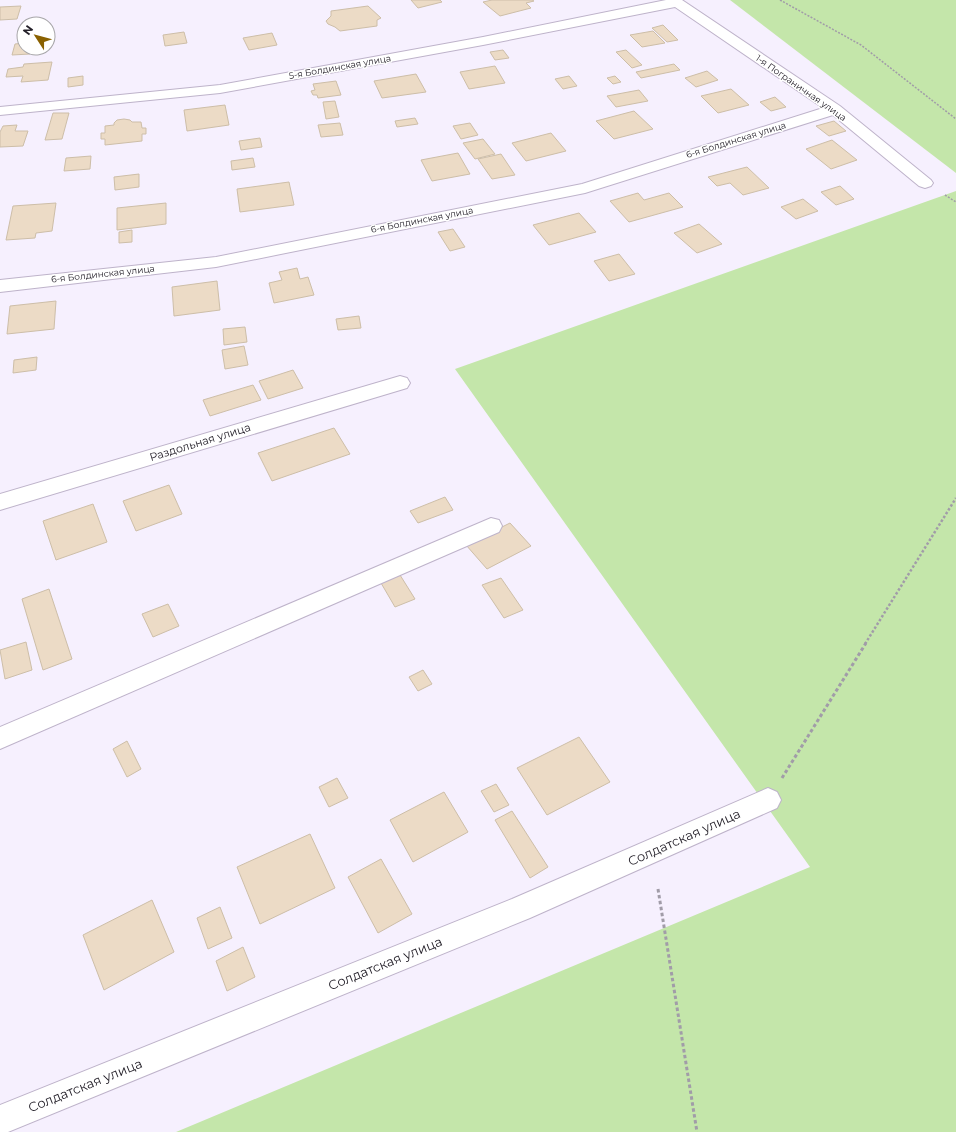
<svg xmlns="http://www.w3.org/2000/svg" width="956" height="1132" viewBox="0 0 956 1132" font-family="Montserrat,sans-serif">
<rect width="100%" height="100%" fill="#f6f0fe"/>
<!-- green -->
<g fill="#c4e6aa">
<path d="M730 0H956V173Z"/>
<path d="M956 191V1132H176L810 867 455 369Z"/>
</g>
<!-- building -->
<g fill="#ecdbc6" stroke="#cdbea8">
<path d="M411 0H440L442 2 418 8Z"/>
<path d="M492 0H532L534 1 526 3 531 8 500 16 483 2Z"/>
<path d="M21 6 17 19 0 20V7Z"/>
<path d="M368 6 381 18 377 20V26L340 31 335 27 328 24 326 21 331 16V11Z"/>
<path d="M663 25 678 40 667 42 652 28Z"/>
<path d="M653 31 665 43 642 47 630 35Z"/>
<path d="M184 32 187 43 165 46 163 35Z"/>
<path d="M272 33 277 45 249 50 243 38Z"/>
<path d="M24 43V48H32L30 54 12 55 15 44Z"/>
<path d="M503 50 509 58 495 60 490 52Z"/>
<path d="M626 50 642 65 632 68 616 52Z"/>
<path d="M52 62 48 80 21 82 23 76 6 77 8 69 23 67 24 64Z"/>
<path d="M674 64 680 70 641 78 636 72Z"/>
<path d="M495 66 505 83 469 89 460 72Z"/>
<path d="M707 71 718 80 696 87 685 78Z"/>
<path d="M416 74 426 92 382 98 374 81Z"/>
<path d="M83 76V85L68 87V78Z"/>
<path d="M569 76 577 86 563 89 555 79Z"/>
<path d="M615 76 621 82 613 84 607 78Z"/>
<path d="M336 81 341 95 318 98 317 95H313L311 91 315 90 313 84Z"/>
<path d="M731 89 749 105 718 113 701 96Z"/>
<path d="M639 90 648 101 616 107 607 96Z"/>
<path d="M775 97 786 107 771 111 760 102Z"/>
<path d="M335 101 339 117 326 119 323 102Z"/>
<path d="M225 105 229 125 187 131 184 110Z"/>
<path d="M634 111 653 129 614 139 596 121Z"/>
<path d="M53 113H69L62 139 45 140Z"/>
<path d="M415 118 418 124 397 127 395 121Z"/>
<path d="M124 119 130 120 132 122H141L142 128H146V134H142V141L105 145V139H101V133H105V126L114 125V123L117 120Z"/>
<path d="M834 121 846 131 829 136 816 126Z"/>
<path d="M340 123 343 135 321 137 318 125Z"/>
<path d="M470 123 478 135 461 139 453 126Z"/>
<path d="M17 125 15 131H28L23 146 0 147V132L3 126Z"/>
<path d="M551 133 566 151 526 161 512 143Z"/>
<path d="M260 138 262 147 241 150 239 141Z"/>
<path d="M483 139 495 154 475 159 463 143Z"/>
<path d="M832 140 857 160 831 169 806 149Z"/>
<path d="M458 153 470 174 432 181 421 160Z"/>
<path d="M501 154 515 175 492 179 478 159Z"/>
<path d="M91 156 90 169 64 171 66 158Z"/>
<path d="M253 158 255 167 232 170 231 161Z"/>
<path d="M747 167 769 188 743 195 730 183 717 186 708 177Z"/>
<path d="M139 174V187L115 190 114 177Z"/>
<path d="M289 182 294 205 240 212 237 189Z"/>
<path d="M840 186 854 199 836 205 821 192Z"/>
<path d="M638 193 644 200 669 193 683 207 629 222 610 201Z"/>
<path d="M803 199 818 211 796 219 781 207Z"/>
<path d="M56 203 52 231 36 233 35 238 6 240 13 206Z"/>
<path d="M166 203V224L117 230V208Z"/>
<path d="M579 213 596 232 549 245 533 225Z"/>
<path d="M699 224 722 244 697 253 674 233Z"/>
<path d="M453 229 465 247 450 251 438 232Z"/>
<path d="M132 230V242L119 243V232Z"/>
<path d="M619 254 635 274 609 281 594 261Z"/>
<path d="M297 268 300 279 308 277 314 295 274 303 269 283 282 280 279 272Z"/>
<path d="M217 281 220 310 174 316 172 287Z"/>
<path d="M56 301 54 329 7 334 10 306Z"/>
<path d="M359 316 361 328 338 330 336 319Z"/>
<path d="M245 327 247 342 224 345 223 329Z"/>
<path d="M244 346 248 365 225 369 222 350Z"/>
<path d="M37 357 36 370 13 373 14 360Z"/>
<path d="M293 370 303 388 268 399 259 381Z"/>
<path d="M253 385 261 400 210 416 203 400Z"/>
<path d="M334 428 350 454 272 481 258 453Z"/>
<path d="M169 485 182 514 136 531 123 501Z"/>
<path d="M445 497 453 510 418 523 410 511Z"/>
<path d="M93 504 107 542 56 560 43 521Z"/>
<path d="M510 523 531 546 487 569 466 545Z"/>
<path d="M400 575 415 599 395 607 381 583Z"/>
<path d="M501 578 523 610 504 618 482 585Z"/>
<path d="M49 589 72 659 43 670 22 599Z"/>
<path d="M168 604 179 626 153 637 142 614Z"/>
<path d="M26 642 32 670 5 679 0 650Z"/>
<path d="M423 670 432 684 418 691 409 677Z"/>
<path d="M579 737 610 782 547 815 517 768Z"/>
<path d="M127 741 141 769 127 777 113 749Z"/>
<path d="M337 778 348 798 329 807 319 787Z"/>
<path d="M496 784 509 805 494 812 481 791Z"/>
<path d="M444 792 468 832 413 862 390 820Z"/>
<path d="M512 811 548 867 530 878 495 820Z"/>
<path d="M310 834 335 888 260 924 237 867Z"/>
<path d="M381 859 412 914 378 933 348 877Z"/>
<path d="M152 900 174 952 104 990 83 935Z"/>
<path d="M220 907 232 938 208 949 197 918Z"/>
<path d="M243 947 255 977 227 991 216 961Z"/>
</g>
<g fill="none" stroke-linecap="round" stroke-linejoin="round">
<!-- minor casing -->
<g stroke="#beb3ca" stroke-width="2">
<g id="minor">
<path d="M666 0H682L840 106 931 180 933 183 931 186 925 188 919 186 833 115 585 193 216 267 0 292V280L216 257 582 184 823 108 675 7 483 45 220 93 0 115V107L220 85 483 37Z"/>
<path d="M400 376 407 378 410 383 407 388 0 510V494Z"/>
<path d="M491 518 499 520 502 526 499 532 0 749V727Z"/>
<path d="M768 788 777 792 781 800 777 808 530 918 8 1132H0V1105L512 899Z"/>
</g>
</g>
<!-- path-far2 -->
<g stroke="#a19ca8" stroke-width="1.5" stroke-dasharray="2 1.5" stroke-linecap="butt">
<path d="M780 0 861 45 956 119"/>
<path d="M945 195 956 202"/>
</g>
<!-- path-far1 -->
<path stroke="#a19ca8" stroke-width="2.5" stroke-dasharray="2.5 2" stroke-linecap="butt" d="M865 644 956 498"/>
<!-- path -->
<g stroke="#a19ca8" stroke-width="3" stroke-dasharray="3.5 2.5" stroke-linecap="butt">
<path d="M782 778 866 643"/>
<path d="M658 889 697 1132"/>
</g>
<!-- minor -->
<use href="#minor" fill="#fff" fill-rule="evenodd"/>
</g>
<g text-anchor="middle" stroke-width="3" stroke-linejoin="round" paint-order="stroke">
<!-- far-street labels -->
<g font-size="9" fill="#242029" stroke="#fff">
<text transform="translate(340 67) rotate(-10)" y="3">5-я Болдинская улица</text>
<text transform="translate(801 88) rotate(35)" y="3">1-я Пограничная улица</text>
<text transform="translate(736 140) rotate(-17)" y="3">6-я Болдинская улица</text>
<text transform="translate(422 220) rotate(-11)" y="3">6-я Болдинская улица</text>
<text transform="translate(103 274) rotate(-6)" y="3">6-я Болдинская улица</text>
</g>
<!-- street labels -->
<g font-size="11" fill="#242029" stroke="#fff">
<text transform="translate(200 442) rotate(-17)" y="4">Раздольная улица</text>
</g>
<!-- near-street labels -->
<g font-size="13" fill="#242029" stroke="#fff">
<text transform="translate(684 837) rotate(-24)" y="5">Солдатская улица</text>
<text transform="translate(385 963) rotate(-22)" y="5">Солдатская улица</text>
<text transform="translate(85 1085) rotate(-22)" y="5">Солдатская улица</text>
</g>
</g>
<!-- north arrow -->
<g transform="translate(36 36) rotate(306)"><circle r="19" fill="#ffffff" stroke="#a7a6a9"/>
<path d="M0-3L7 15L0 10L-7 15Z" fill="#8a6100"/>
<text y="-6" font-size="11" font-weight="bold" text-anchor="middle" fill="#242029">N</text>
</g>
</svg>
